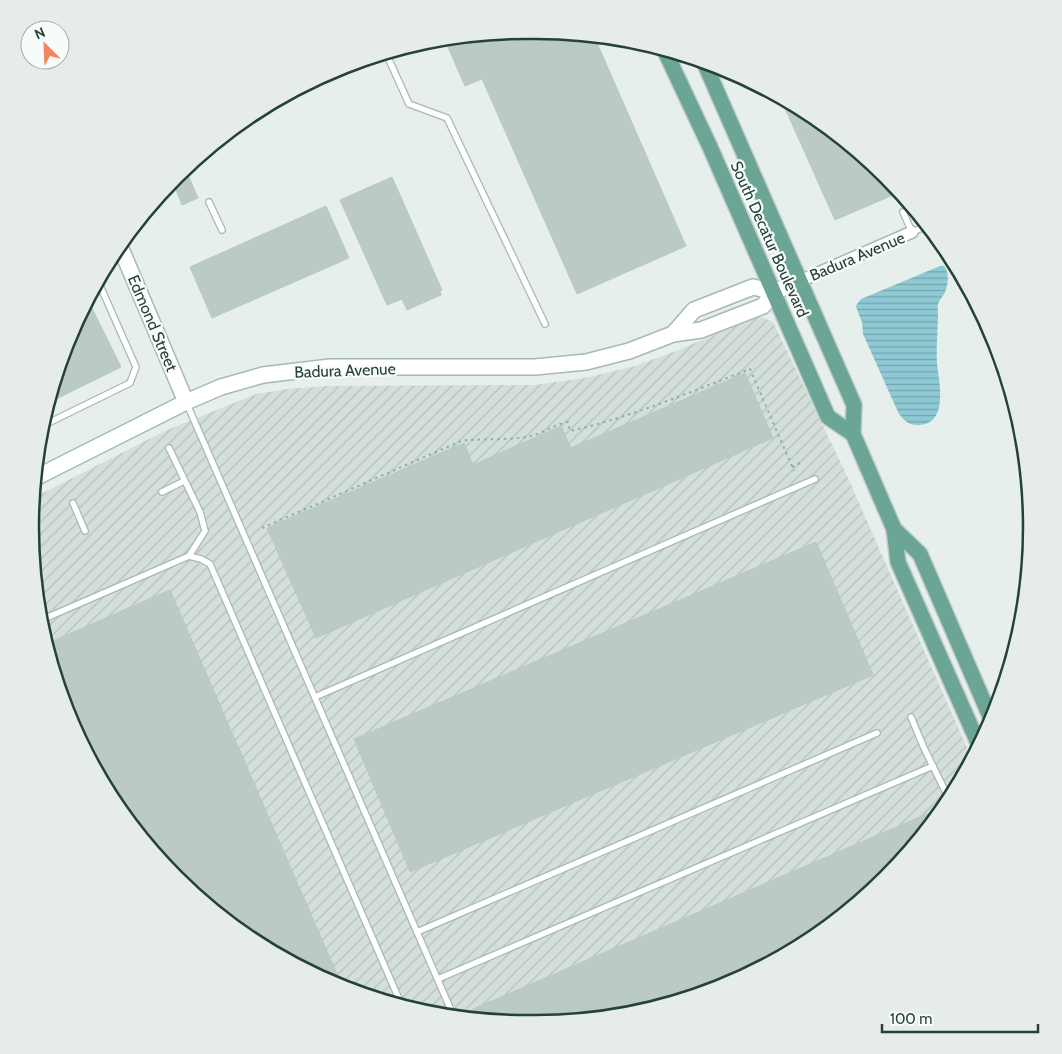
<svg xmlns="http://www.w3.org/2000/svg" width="1062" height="1054" viewBox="0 0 1062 1054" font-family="Cabin,sans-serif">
<defs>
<pattern id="industrial-furrows" width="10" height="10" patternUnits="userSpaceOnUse" patternTransform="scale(1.25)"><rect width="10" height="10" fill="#d4dfda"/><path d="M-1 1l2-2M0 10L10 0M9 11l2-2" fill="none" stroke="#b6c1bc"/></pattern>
<pattern id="water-rules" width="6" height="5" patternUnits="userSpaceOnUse" patternTransform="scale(1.25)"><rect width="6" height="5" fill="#8ec9d4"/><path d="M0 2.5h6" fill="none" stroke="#74a5ad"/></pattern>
</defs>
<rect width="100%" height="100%" fill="#e6efeb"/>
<!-- industrial -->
<path fill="url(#industrial-furrows)" d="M759 316 773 322 848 478 972 759 948 803 887 878 811 940 725 986 632 1014 535 1024 430 1014 337 986 251 940 176 879 114 803 68 717 40 624 30 527 33 498 167 430 256 394 288 389 329 386 535 385 590 377 635 366 676 351Z"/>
<!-- water -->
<path fill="url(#water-rules)" d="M940 266H944C950 272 948 285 945 292 944 296 940 298 939 302 937 305 938 310 938 313 938 329 936 347 937 363 939 382 949 424 919 425 909 426 903 420 898 412L863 334 862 322 856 307 857 304 861 299Z"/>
<!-- building -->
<g fill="#bbcac4" stroke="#b8c9c2">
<path d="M527 30 594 36 686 246 577 294 482 79 465 86 444 38Z"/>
<path d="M780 97 811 114 886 175 900 192 835 220Z"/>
<path d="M185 168 198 198 182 205 172 180Z"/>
<path d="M392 177 442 290 440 291 441 295 407 310 402 299 387 305 340 200Z"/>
<path d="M326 206 349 258 212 318 190 267Z"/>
<path d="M88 300 121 367 48 403 68 337Z"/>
<path d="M745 373 773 438 316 638 267 528 464 443 473 465 561 426 571 448Z"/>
<path d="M816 542 873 675 410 872 354 739Z"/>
<path d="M170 590 343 988 337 986 251 940 176 879 114 803 68 717 46 644Z"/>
<path d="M929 813 933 822 887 878 811 940 725 986 632 1014 535 1024 477 1019 473 1009Z"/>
</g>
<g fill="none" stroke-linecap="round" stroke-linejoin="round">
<!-- service casing -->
<g stroke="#a8b8b2" stroke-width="8">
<g id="service">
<path d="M386 53 409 104 447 118 545 324"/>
<path d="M209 202 222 230"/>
<path d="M903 212 912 232 927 226"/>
<path d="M187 404 454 1017"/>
<path d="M40 427 130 383 136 367 98 281"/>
<path d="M169 448 200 512 205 531 189 556"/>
<path d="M162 492 184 481"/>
<path d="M73 503 85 531"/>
<path d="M39 621 189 556 201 559 210 564 402 1006"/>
<path d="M315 697 815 479"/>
<path d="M911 717 924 748 950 801"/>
<path d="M417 932 877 733"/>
<path d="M438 979 933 766"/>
</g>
</g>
<!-- minor casing -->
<g stroke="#a8b8b2" stroke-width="14">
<path id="minor" d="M800 281 912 232"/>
</g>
<!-- tertiary casing -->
<g stroke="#a8b8b2" stroke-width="18">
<path id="tertiary" d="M119 244 186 402"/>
</g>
<!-- secondary casing -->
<g stroke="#a4bbb3" stroke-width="18">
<g id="secondary">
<path d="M673 334 694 310 753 287 774 292"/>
<path d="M35 478 186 402 221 387 263 375 330 367H535L586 362 629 351 673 334 701 330 763 306 774 292 800 281"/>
</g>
</g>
<!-- primary casing -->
<g stroke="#c2cac8" stroke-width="18">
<g id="primary">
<path d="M664 49 710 147 828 417 853 434"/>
<path d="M704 62 854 405 853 434 894 529 898 562 979 745"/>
<path d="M894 529 920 554 992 721"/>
</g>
</g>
<!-- path -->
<g stroke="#86b3a5" stroke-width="2" stroke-dasharray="2.5 4" stroke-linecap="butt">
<path d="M792 467 800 463"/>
<path d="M262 528 461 441 468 440C487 439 513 440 531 436 544 433 555 424 568 422L570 431C632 417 690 392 750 369L794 471"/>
</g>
<!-- service -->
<use href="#service" stroke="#fff" stroke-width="5.5"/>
<!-- minor -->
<use href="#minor" stroke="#fff" stroke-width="11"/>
<!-- tertiary -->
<use href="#tertiary" stroke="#fff" stroke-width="15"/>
<!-- secondary -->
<use href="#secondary" stroke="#fff" stroke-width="15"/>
<!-- primary -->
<use href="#primary" stroke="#6aa596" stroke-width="15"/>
<!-- rail casing -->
<g stroke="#5f7d75" stroke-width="5">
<path id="rail" d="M1031 513V539"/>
</g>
<!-- rail -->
<use href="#rail" stroke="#f7fbf9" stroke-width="3" stroke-dasharray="9" stroke-linecap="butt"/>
</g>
<g text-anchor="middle" stroke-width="4.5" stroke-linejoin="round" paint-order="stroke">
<!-- street labels -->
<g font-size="16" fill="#24423a" stroke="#f7fbf9">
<text transform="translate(770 239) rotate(66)" y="6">South Decatur Boulevard</text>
<text transform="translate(857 256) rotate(-23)" y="6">Badura Avenue</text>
<text transform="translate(153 323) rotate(67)" y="6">Edmond Street</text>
<text transform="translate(345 370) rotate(-2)" y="6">Badura Avenue</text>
</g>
</g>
<!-- crop -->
<path d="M0 0H1062V1054H0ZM527 39H535A488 488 0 0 1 1023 527V527A488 488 0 0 1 535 1015H527A488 488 0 0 1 39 527V527A488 488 0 0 1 527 39Z" fill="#e6ecea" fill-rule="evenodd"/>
<path fill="none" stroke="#24423a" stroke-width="2.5" d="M527 39H535A488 488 0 0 1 1023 527V527A488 488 0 0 1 535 1015H527A488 488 0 0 1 39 527V527A488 488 0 0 1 527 39Z"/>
<!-- north arrow -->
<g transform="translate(45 45) rotate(336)"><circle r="24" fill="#f7fbf9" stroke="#a3b1ad"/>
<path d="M0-4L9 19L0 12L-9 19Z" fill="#f4845f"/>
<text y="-8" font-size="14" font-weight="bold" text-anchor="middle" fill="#24423a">N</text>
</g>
<!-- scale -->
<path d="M882 1024v8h156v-8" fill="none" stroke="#24423a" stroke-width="2.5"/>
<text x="890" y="1024" font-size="15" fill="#24423a" stroke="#f7fbf9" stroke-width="4" paint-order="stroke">100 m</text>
</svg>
